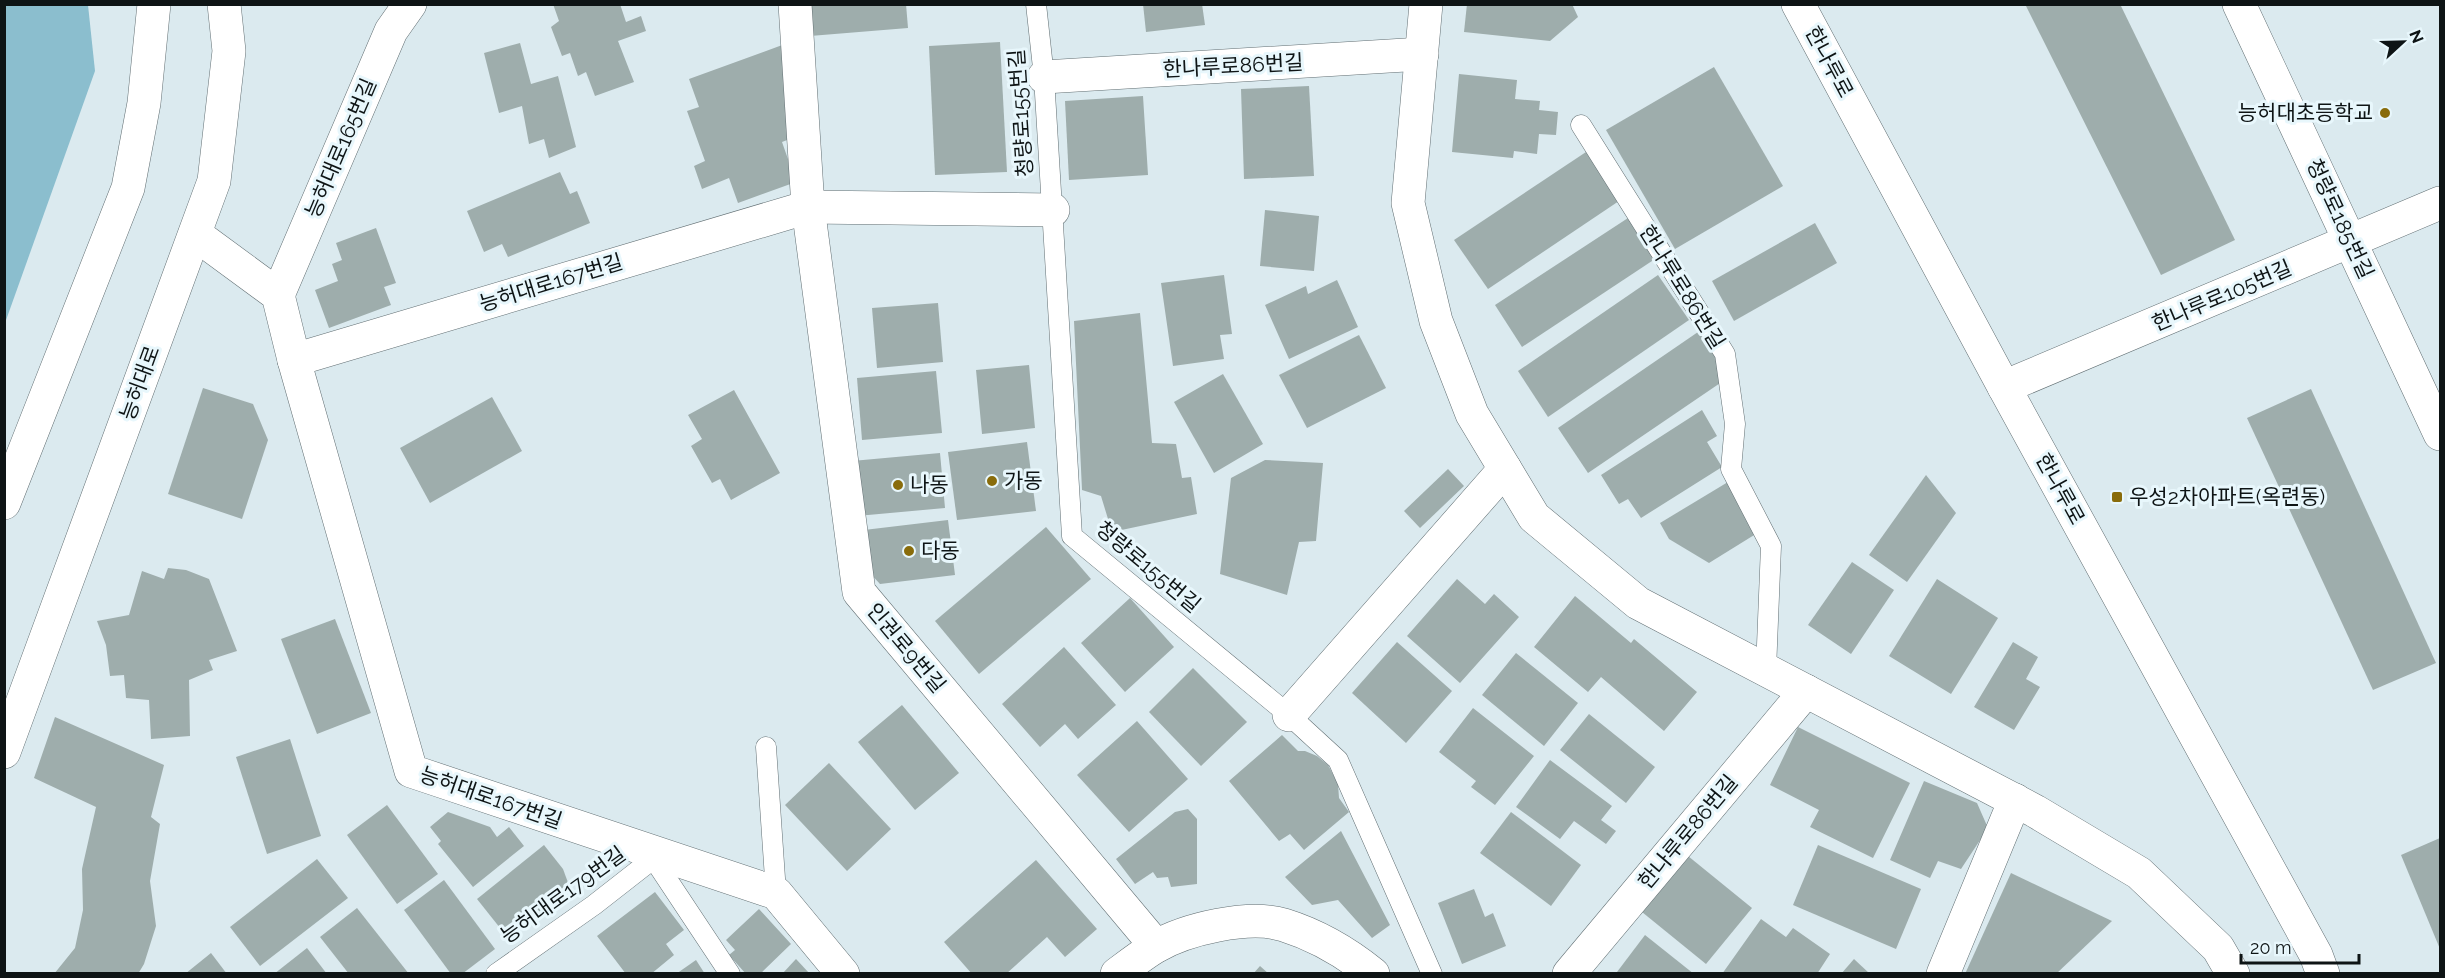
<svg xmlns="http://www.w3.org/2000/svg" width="2445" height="978" viewBox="0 0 2445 978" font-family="Raleway,'Noto Sans KR',sans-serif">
<rect width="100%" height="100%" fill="#dbeaef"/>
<!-- green -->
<path fill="#8bbece" d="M5 4 88 5 95 71 5 323Z"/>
<!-- building -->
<g fill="#9eadac">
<path d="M553 4H620L626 22 641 16 646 31 618 41 634 82 595 96 586 72 578 76 570 53 562 56 551 27 559 21Z"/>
<path d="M807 4H906L908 28 810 36Z"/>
<path d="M1143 4H1202L1205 25 1146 32Z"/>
<path d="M1467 4H1572L1578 17 1550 41 1464 32Z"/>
<path d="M2025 4H2120L2235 240 2161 275Z"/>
<path d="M1000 42 1007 172 935 175 929 46Z"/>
<path d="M520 43 531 84 558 76 576 147 549 158 544 139 529 144 522 106 499 113 484 53Z"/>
<path d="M785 44 800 135 782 142 796 182 738 203 729 178 702 189 694 166 705 161 687 111 699 107 689 79Z"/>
<path d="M1714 67 1783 186 1675 249 1606 130Z"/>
<path d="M1459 74 1517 80 1515 99 1540 101 1539 110 1558 112 1556 135 1539 134 1537 154 1514 151 1513 158 1452 152Z"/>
<path d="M1309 86 1314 176 1244 179 1241 89Z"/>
<path d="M1143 96 1148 175 1069 180 1065 101Z"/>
<path d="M1586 152 1619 201 1488 289 1454 240Z"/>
<path d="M560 172 570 194 577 191 590 223 508 257 502 244 484 252 467 211Z"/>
<path d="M1265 210 1319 216 1314 271 1260 266Z"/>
<path d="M1628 218 1655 259 1522 347 1495 305Z"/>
<path d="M1815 223 1837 263 1734 321 1712 281Z"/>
<path d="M376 228 396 283 384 287 391 305 329 328 315 290 338 281 332 264 342 260 336 243Z"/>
<path d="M1224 275 1232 334 1220 335 1224 359 1173 366 1161 283Z"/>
<path d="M1658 275 1689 320 1548 417 1518 371Z"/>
<path d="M1337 280 1358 327 1289 359 1265 305 1306 286 1308 294Z"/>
<path d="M938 303 943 362 877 368 872 308Z"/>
<path d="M1140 313 1152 443 1176 444 1182 478 1191 477 1197 514 1112 532 1101 496 1082 490 1074 321Z"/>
<path d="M1698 332 1729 377 1588 473 1558 428Z"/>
<path d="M1359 335 1386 388 1307 428 1279 375Z"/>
<path d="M1029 365 1035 428 982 434 976 370Z"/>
<path d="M936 371 942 433 862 440 857 378Z"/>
<path d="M1223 374 1263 444 1214 473 1174 402Z"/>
<path d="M203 388 253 404 268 440 242 519 168 494Z"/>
<path d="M2311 389 2436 663 2373 690 2247 418Z"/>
<path d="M734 390 780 473 731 500 720 479 712 483 691 446 702 439 688 415Z"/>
<path d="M492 397 522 451 430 503 400 448Z"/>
<path d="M1702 410 1717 436 1707 442 1722 467 1641 518 1628 499 1619 504 1601 475Z"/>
<path d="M1027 442 1036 511 957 520 948 452Z"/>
<path d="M940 453 945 508 857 516 852 461Z"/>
<path d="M1265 460 1323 463 1316 541 1299 542 1287 595 1220 574 1231 478Z"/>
<path d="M1448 469 1464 486 1420 528 1404 511Z"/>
<path d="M1926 475 1956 513 1907 582 1869 555Z"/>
<path d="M1728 482 1759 532 1709 563 1669 539 1660 523Z"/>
<path d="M948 520 955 575 880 584 869 572 864 530Z"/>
<path d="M1046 527 1091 579 979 674 935 621Z"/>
<path d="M1852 562 1894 590 1851 654 1808 625Z"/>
<path d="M168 568 186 570 209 579 237 651 209 660 213 670 189 680 190 736 151 739 149 700 126 698 124 675 110 676 106 645 97 621 129 615 142 571 164 579Z"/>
<path d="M1457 579 1485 604 1494 594 1519 617 1460 683 1407 636Z"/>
<path d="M1937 579 1998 618 1951 694 1889 656Z"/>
<path d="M1575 596 1631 643 1634 639 1697 692 1664 731 1601 677 1588 692 1534 647Z"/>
<path d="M1130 598 1174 647 1125 692 1081 643Z"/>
<path d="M335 619 371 713 317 734 281 639Z"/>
<path d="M1397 642 1452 691 1406 743 1352 693Z"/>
<path d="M2013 642 2038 657 2026 679 2040 687 2014 730 1974 707Z"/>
<path d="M1064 647 1116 705 1078 739 1065 724 1040 747 1002 704Z"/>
<path d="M1516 653 1578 703 1544 746 1482 695Z"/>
<path d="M1193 668 1247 722 1201 766 1149 712Z"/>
<path d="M902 705 959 773 915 810 858 742Z"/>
<path d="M1473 708 1534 756 1495 805 1471 787 1476 781 1439 752Z"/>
<path d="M1589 714 1655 767 1626 803 1560 750Z"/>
<path d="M55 717 164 765 151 817 160 824 150 881 156 926 144 964 138 974H54L75 948 83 910 82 869 96 807 34 778Z"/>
<path d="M1137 721 1188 779 1129 832 1077 775Z"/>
<path d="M1798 727 1910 783 1873 858 1810 827 1819 810 1770 785Z"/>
<path d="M1282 735 1298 751H1305L1317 756 1328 765 1338 784 1339 798 1349 812 1304 850 1290 834 1279 841 1229 781Z"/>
<path d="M290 739 321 836 267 854 236 757Z"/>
<path d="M1550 760 1612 806 1601 820 1616 831 1606 844 1574 821 1560 839 1516 807Z"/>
<path d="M829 763 891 829 847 871 785 805Z"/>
<path d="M1924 781 1977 803 1988 828 1961 869 1938 861 1930 878 1890 860Z"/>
<path d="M387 805 438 874 397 904 347 835Z"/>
<path d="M1188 809 1197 819V884L1171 887 1168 877 1157 878 1153 872 1135 884 1116 859 1175 812Z"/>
<path d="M448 812 490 827 497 837 509 827 524 846 473 887 438 844 441 841 430 827Z"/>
<path d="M1511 812 1581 865 1551 906 1480 853Z"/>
<path d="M1341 831 1390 925 1372 938 1338 900 1312 905 1285 877Z"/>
<path d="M2440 838V949L2401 855Z"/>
<path d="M544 845 563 869 570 888 508 938 477 899Z"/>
<path d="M1818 845 1921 889 1896 949 1793 905Z"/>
<path d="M1688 856 1752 908 1706 964 1642 912Z"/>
<path d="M317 859 348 898 260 966 230 927Z"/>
<path d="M1036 860 1097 929 1065 957 1047 937 1006 974H972L944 942Z"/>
<path d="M2011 873 2112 921 2056 974H1965Z"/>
<path d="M444 880 495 949 462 974H451L404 910Z"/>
<path d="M1474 889 1485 917 1493 913 1506 946 1462 964 1438 903Z"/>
<path d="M655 892 684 930 666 944 674 955 651 974H626L597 936Z"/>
<path d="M357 908 409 974H349L320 937Z"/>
<path d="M759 909 791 944 760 974H746L729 955 735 950 726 940Z"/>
<path d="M1761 919 1786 937 1793 928 1830 954 1817 974H1722Z"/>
<path d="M1645 935 1694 974 1617 972Z"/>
<path d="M307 948 327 974H274Z"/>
<path d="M211 953 227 974H185Z"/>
<path d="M796 959 810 974H782Z"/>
<path d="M1854 959 1870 974H1841Z"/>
<path d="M696 960 705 974H676Z"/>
<path d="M1260 966 1269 974H1253Z"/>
</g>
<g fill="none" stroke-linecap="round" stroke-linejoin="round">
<!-- lane casing -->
<g stroke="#626f73" stroke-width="21">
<g id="lane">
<path d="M1036 4 1044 77 1072 536 1289 715 1338 760 1432 974"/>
<path d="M1581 125 1725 354 1735 424 1731 469 1771 546 1766 670"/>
<path d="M766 747 776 893"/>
<path d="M653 858 730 974"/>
<path d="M496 974 594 905 658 855"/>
</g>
</g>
<!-- street casing -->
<g stroke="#626f73" stroke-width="34">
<g id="street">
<path d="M795 4 808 207 859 592 1156 946"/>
<path d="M1426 4 1408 203 1436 321 1472 414 1534 517 1638 603 2035 811 2139 873 2218 948 2233 974"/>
<path d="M2239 4 2440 434"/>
<path d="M1044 77 1422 54"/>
<path d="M195 234 278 295 294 360 411 771 776 893 843 974"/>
<path d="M278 295 391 31 410 4"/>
<path d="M294 360 808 207 1053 210"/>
<path d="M2004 387 2440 203"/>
<path d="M1289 715 1505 469"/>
<path d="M1117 974C1129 965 1142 955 1155 947 1186 929 1249 914 1284 925 1316 935 1347 953 1373 974"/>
<path d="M1569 974 1806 691"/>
<path d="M1943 974 2015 800"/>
</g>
</g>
<!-- secondary casing -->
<g stroke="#626f73" stroke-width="34">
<g id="secondary">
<path d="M1798 4 2004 387 2316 955 2323 974"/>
<path d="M4 503 128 188 144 103 154 4"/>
<path d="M4 752 214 181 229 51 224 4"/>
</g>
</g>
<!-- lane -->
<use href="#lane" stroke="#fff" stroke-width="20"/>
<!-- street -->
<use href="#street" stroke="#fff" stroke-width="33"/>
<!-- secondary -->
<use href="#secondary" stroke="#fff" stroke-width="33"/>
</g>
<!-- markers -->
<g fill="#896c0b" stroke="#e8f7fc" stroke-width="2">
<circle cx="2385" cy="113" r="6"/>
<circle cx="992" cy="481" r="6"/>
<circle cx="898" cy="485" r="6"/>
<rect x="2111" y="491" width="12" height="12" rx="3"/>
<circle cx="909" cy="551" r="6"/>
</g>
<g text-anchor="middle" stroke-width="6" stroke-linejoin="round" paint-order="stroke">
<!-- street labels -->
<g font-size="21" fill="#0e1415" stroke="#e8f7fc">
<text transform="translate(1829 62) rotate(62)" y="7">한나루로</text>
<text transform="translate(1233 66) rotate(-3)" y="7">한나루로86번길</text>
<text transform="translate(1021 113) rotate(-94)" y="7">청량로155번길</text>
<text transform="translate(341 148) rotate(-67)" y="7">능허대로165번길</text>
<text transform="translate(2340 219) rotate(65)" y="7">청량로185번길</text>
<text transform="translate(551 283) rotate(-17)" y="7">능허대로167번길</text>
<text transform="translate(1682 287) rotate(58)" y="7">한나루로86번길</text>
<text transform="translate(2222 296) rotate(-23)" y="7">한나루로105번길</text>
<text transform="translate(140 383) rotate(-70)" y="7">능허대로</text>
<text transform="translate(2060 489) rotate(61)" y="7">한나루로</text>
<text transform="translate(1148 567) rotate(40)" y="7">청량로155번길</text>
<text transform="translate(906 648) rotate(50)" y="7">인권로9번길</text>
<text transform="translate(491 798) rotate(19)" y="7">능허대로167번길</text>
<text transform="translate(1688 832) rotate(-50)" y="7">한나루로86번길</text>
<text transform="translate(563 895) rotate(-36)" y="7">능허대로179번길</text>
</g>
<!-- poi labels -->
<g font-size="21" fill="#0e1415" stroke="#e8f7fc" text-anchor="start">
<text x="2373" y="120" text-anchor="end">능허대초등학교</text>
<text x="1004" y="488">가동</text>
<text x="910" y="492">나동</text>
<text x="2129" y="504">우성2차아파트(옥련동)</text>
<text x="921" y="558">다동</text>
</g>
</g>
<!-- border -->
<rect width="2445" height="978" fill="none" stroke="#0e1415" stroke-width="12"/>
<!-- north arrow -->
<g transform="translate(2403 42) rotate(68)" stroke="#e8f7fc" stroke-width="4.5" paint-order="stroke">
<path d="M0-4.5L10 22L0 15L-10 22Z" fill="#0e1415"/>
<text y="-9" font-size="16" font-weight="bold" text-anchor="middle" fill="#0e1415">N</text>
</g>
<!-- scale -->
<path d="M2241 954v9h118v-9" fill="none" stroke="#0e1415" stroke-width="3"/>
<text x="2250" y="954" font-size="18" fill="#0e1415" stroke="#e8f7fc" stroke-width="4.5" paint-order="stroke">20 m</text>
</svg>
